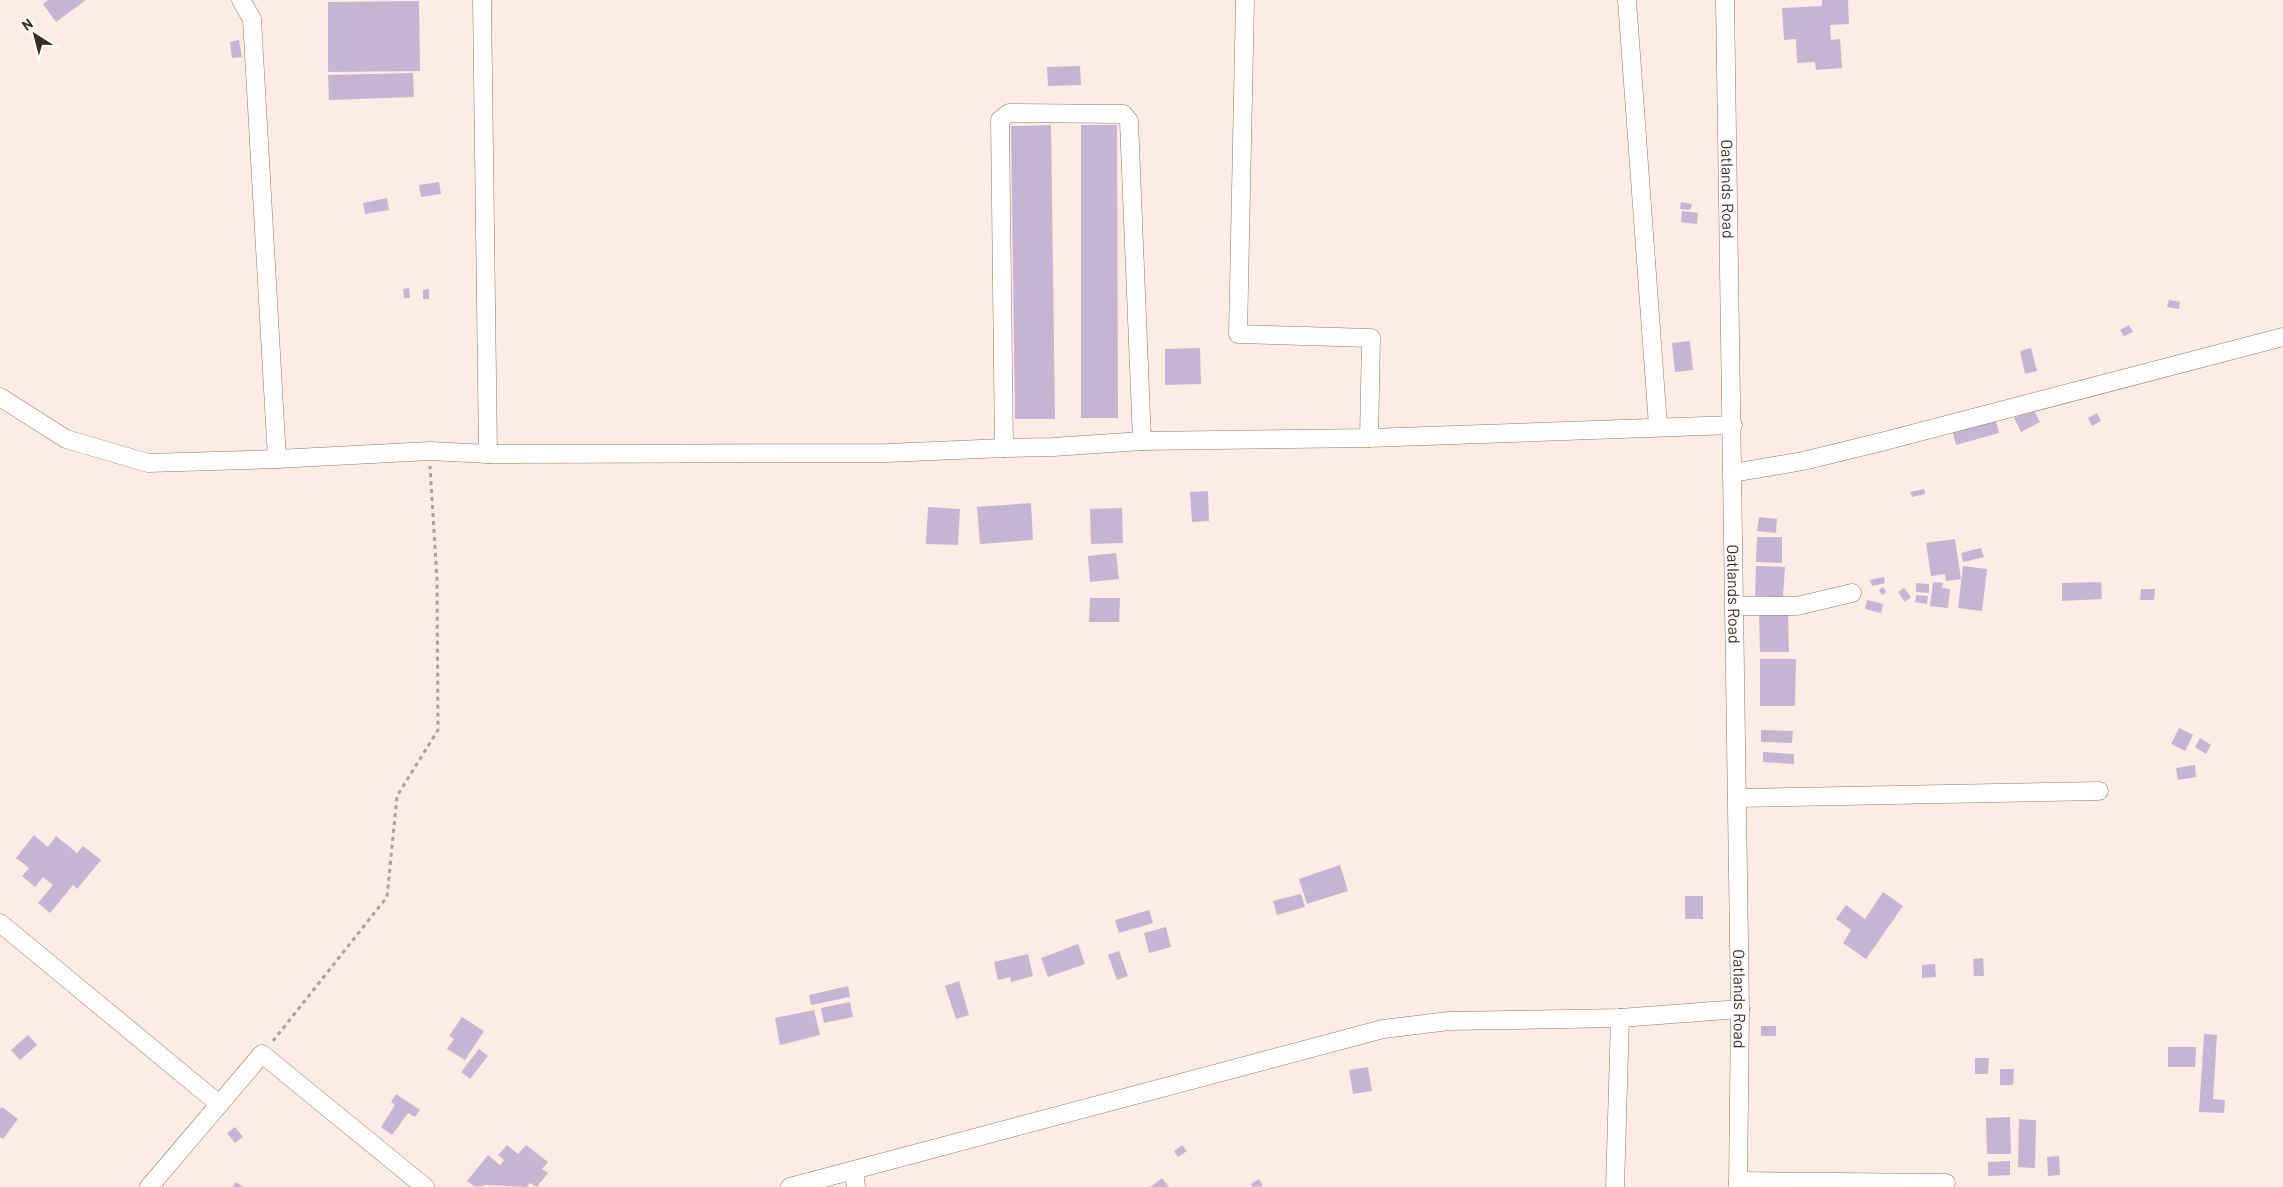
<svg xmlns="http://www.w3.org/2000/svg" width="2283" height="1187" viewBox="0 0 2283 1187" font-family="Barlow,sans-serif">
<rect width="100%" height="100%" fill="#fbece5"/>
<!-- building -->
<g fill="#c5b5d3">
<path d="M48 0H86L56 22 43 4Z"/>
<path d="M1822 0H1848L1849 24 1830 25 1831 40 1840 39 1842 68 1816 70 1815 62 1797 63 1796 39 1784 40 1782 8 1822 6Z"/>
<path d="M419 1 420 71 328 72V2Z"/>
<path d="M239 40 242 57 232 58 230 42Z"/>
<path d="M1080 66 1081 85 1048 86 1047 67Z"/>
<path d="M413 73 414 97 329 100 328 75Z"/>
<path d="M1051 125 1055 419H1015L1011 126Z"/>
<path d="M1081 125H1117L1118 418H1081Z"/>
<path d="M439 182 441 194 421 197 419 185Z"/>
<path d="M387 198 389 210 365 214 363 203Z"/>
<path d="M1681 202 1692 204 1690 210 1680 209Z"/>
<path d="M1682 211 1698 213 1697 224 1681 222Z"/>
<path d="M409 288 410 298H404L403 289Z"/>
<path d="M429 289V299H423V290Z"/>
<path d="M2169 300 2180 302 2179 309 2167 307Z"/>
<path d="M2129 325 2133 332 2124 336 2120 330Z"/>
<path d="M1690 341 1693 370 1675 372 1672 343Z"/>
<path d="M1200 348 1201 384 1165 385V349Z"/>
<path d="M2031 348 2037 371 2025 374 2020 351Z"/>
<path d="M2033 409 2040 422 2021 432 2014 418Z"/>
<path d="M2097 413 2101 421 2092 426 2088 418Z"/>
<path d="M1996 421 1999 433 1956 445 1953 433Z"/>
<path d="M1924 489 1925 494 1912 497 1910 492Z"/>
<path d="M1208 491 1209 521 1192 522 1190 492Z"/>
<path d="M1031 503 1033 540 980 544 977 507Z"/>
<path d="M928 507 960 509 958 545 926 544Z"/>
<path d="M1122 508 1123 543 1091 544 1090 509Z"/>
<path d="M1759 517 1777 519 1776 533 1757 531Z"/>
<path d="M1757 537H1782V563L1756 562Z"/>
<path d="M1955 539 1961 579 1946 581 1945 574 1931 576 1926 543Z"/>
<path d="M1981 548 1984 557 1963 562 1961 553Z"/>
<path d="M1116 553 1119 579 1090 582 1088 556Z"/>
<path d="M1756 566 1785 567 1783 597 1755 596Z"/>
<path d="M1963 566 1987 569 1982 611 1958 608Z"/>
<path d="M1884 577 1885 583 1872 586 1870 580Z"/>
<path d="M1933 582 1943 583 1942 588 1950 589 1948 608 1930 606Z"/>
<path d="M2101 582 2102 599 2062 601V583Z"/>
<path d="M1916 583 1929 584V593L1916 592Z"/>
<path d="M1883 587 1886 592 1882 595 1879 590Z"/>
<path d="M1904 588 1911 597 1905 602 1898 592Z"/>
<path d="M2141 589H2155L2154 600H2140Z"/>
<path d="M1916 595 1928 596 1927 604 1915 602Z"/>
<path d="M1090 598H1120L1119 622H1089Z"/>
<path d="M1867 600 1883 604 1881 613 1865 609Z"/>
<path d="M1788 613 1789 652H1760L1759 614Z"/>
<path d="M1760 659H1796L1795 706H1760Z"/>
<path d="M2179 728 2193 735 2185 751 2171 744Z"/>
<path d="M1761 730 1793 731 1792 743 1761 742Z"/>
<path d="M2200 738 2211 745 2206 754 2195 747Z"/>
<path d="M1763 752 1794 754V764L1763 762Z"/>
<path d="M2195 765 2196 777 2178 780 2176 768Z"/>
<path d="M34 835 48 847 56 836 77 853 83 846 101 860 77 889 73 885 50 913 38 903 53 885 43 877 35 887 22 876 29 868 16 858Z"/>
<path d="M1340 865 1348 891 1307 904 1299 879Z"/>
<path d="M1883 892 1903 906 1866 959 1843 943 1851 930 1836 919 1846 905 1865 919Z"/>
<path d="M1301 894 1305 907 1277 915 1273 901Z"/>
<rect x="1685" y="896" width="18" height="23"/>
<path d="M1149 910 1153 923 1119 933 1115 920Z"/>
<path d="M1166 927 1171 947 1149 953 1144 933Z"/>
<path d="M1078 944 1085 964 1048 977 1041 958Z"/>
<path d="M1119 951 1128 976 1117 980 1108 955Z"/>
<path d="M1028 954 1033 976 1011 982 1010 977 998 980 994 962Z"/>
<path d="M1983 958 1984 976H1974L1973 959Z"/>
<path d="M1935 964 1936 977 1922 978V965Z"/>
<path d="M959 981 969 1015 956 1019 945 986Z"/>
<path d="M848 986 850 997 811 1005 809 995Z"/>
<path d="M850 1002 853 1017 824 1023 821 1008Z"/>
<path d="M814 1010 820 1035 780 1045 775 1018Z"/>
<path d="M462 1017 484 1031 465 1060 447 1049 454 1039 449 1036Z"/>
<rect x="1761" y="1026" width="15" height="10"/>
<path d="M2204 1034 2217 1035 2213 1099 2225 1100 2224 1113 2199 1112Z"/>
<path d="M28 1035 37 1045 20 1060 11 1050Z"/>
<path d="M2168 1047H2196L2195 1067H2168Z"/>
<path d="M479 1049 488 1056 470 1079 461 1072Z"/>
<path d="M1975 1058H1989L1988 1074H1975Z"/>
<path d="M1368 1067 1372 1091 1353 1094 1349 1070Z"/>
<path d="M2000 1069H2014L2013 1085H2000Z"/>
<path d="M396 1094 420 1110 415 1117 408 1113 392 1135 381 1127 395 1105 391 1102Z"/>
<path d="M2 1107 18 1119 3 1139 0 1137V1109Z"/>
<path d="M2010 1117 2011 1154H1987L1986 1118Z"/>
<path d="M2019 1119 2036 1120 2035 1168 2018 1167Z"/>
<path d="M235 1127 243 1137 235 1143 227 1133Z"/>
<path d="M507 1145 518 1154 526 1145 548 1162 542 1169 548 1173 537 1187 530 1183 527 1187 486 1185 476 1187 467 1181 488 1155 500 1165 504 1160 498 1155Z"/>
<path d="M1182 1145 1187 1151 1178 1157 1174 1151Z"/>
<path d="M2059 1156 2060 1175 2048 1176 2047 1157Z"/>
<path d="M2010 1161V1175L1988 1176V1162Z"/>
<path d="M1162 1178 1169 1187H1150Z"/>
<path d="M1259 1179 1263 1186 1253 1187 1251 1184Z"/>
<path d="M236 1182 243 1187H232Z"/>
</g>
<g fill="none" stroke-linecap="round" stroke-linejoin="round">
<!-- minor casing -->
<g stroke="#957667" stroke-width="19">
<g id="minor">
<path d="M241 0 252 19 277 459"/>
<path d="M482 0 488 454"/>
<path d="M1245 0 1238 334 1371 338 1369 438"/>
<path d="M1627 0 1658 426"/>
<path id="s1" d="M1725 0 1740 1009 1738 1187"/>
<path d="M0 397 66 439 148 463 277 459 430 451 488 454 887 453 1004 448 1053 447 1142 441 1369 438 1733 425"/>
<path d="M1004 448 1000 120 1009 113 1123 114 1129 121 1142 441"/>
<path d="M1733 473 1803 461 1881 442 2283 337"/>
<path d="M1735 606H1797L1852 593"/>
<path d="M1737 798 2099 791"/>
<path d="M0 923 219 1104"/>
<path d="M854 1171 856 1187"/>
<path d="M1738 1181 1946 1183"/>
<path d="M149 1187 262 1054 425 1187"/>
<path d="M790 1187 1383 1029 1449 1021 1620 1018 1740 1009"/>
<path d="M1615 1187 1620 1018"/>
</g>
</g>
<!-- path -->
<path stroke="#ad9f98" stroke-width="3" stroke-dasharray="4 4" stroke-linecap="butt" d="M273 1041 387 897 397 796 438 730 437 580 430 466"/>
<!-- minor -->
<use href="#minor" stroke="#fff" stroke-width="18"/>
</g>
<g text-anchor="middle" stroke-width="5" stroke-linejoin="round" paint-order="stroke">
<!-- street labels -->
<g font-size="16" fill="#382b25" stroke="#fff">
<text dy="6" stroke="none"><textPath href="#s1" startOffset="189">Oatlands Road</textPath></text>
<text dy="6" stroke="none"><textPath href="#s1" startOffset="594">Oatlands Road</textPath></text>
<text dy="6" stroke="none"><textPath href="#s1" startOffset="999">Oatlands Road</textPath></text>
</g>
</g>
<!-- north arrow -->
<g transform="translate(35 35) rotate(324)" stroke="#ffffff" stroke-width="4" paint-order="stroke">
<path d="M0-4L9 19L0 12L-9 19Z" fill="#382b25"/>
<text y="-8" font-size="14" font-weight="bold" text-anchor="middle" fill="#382b25">N</text>
</g>
</svg>
